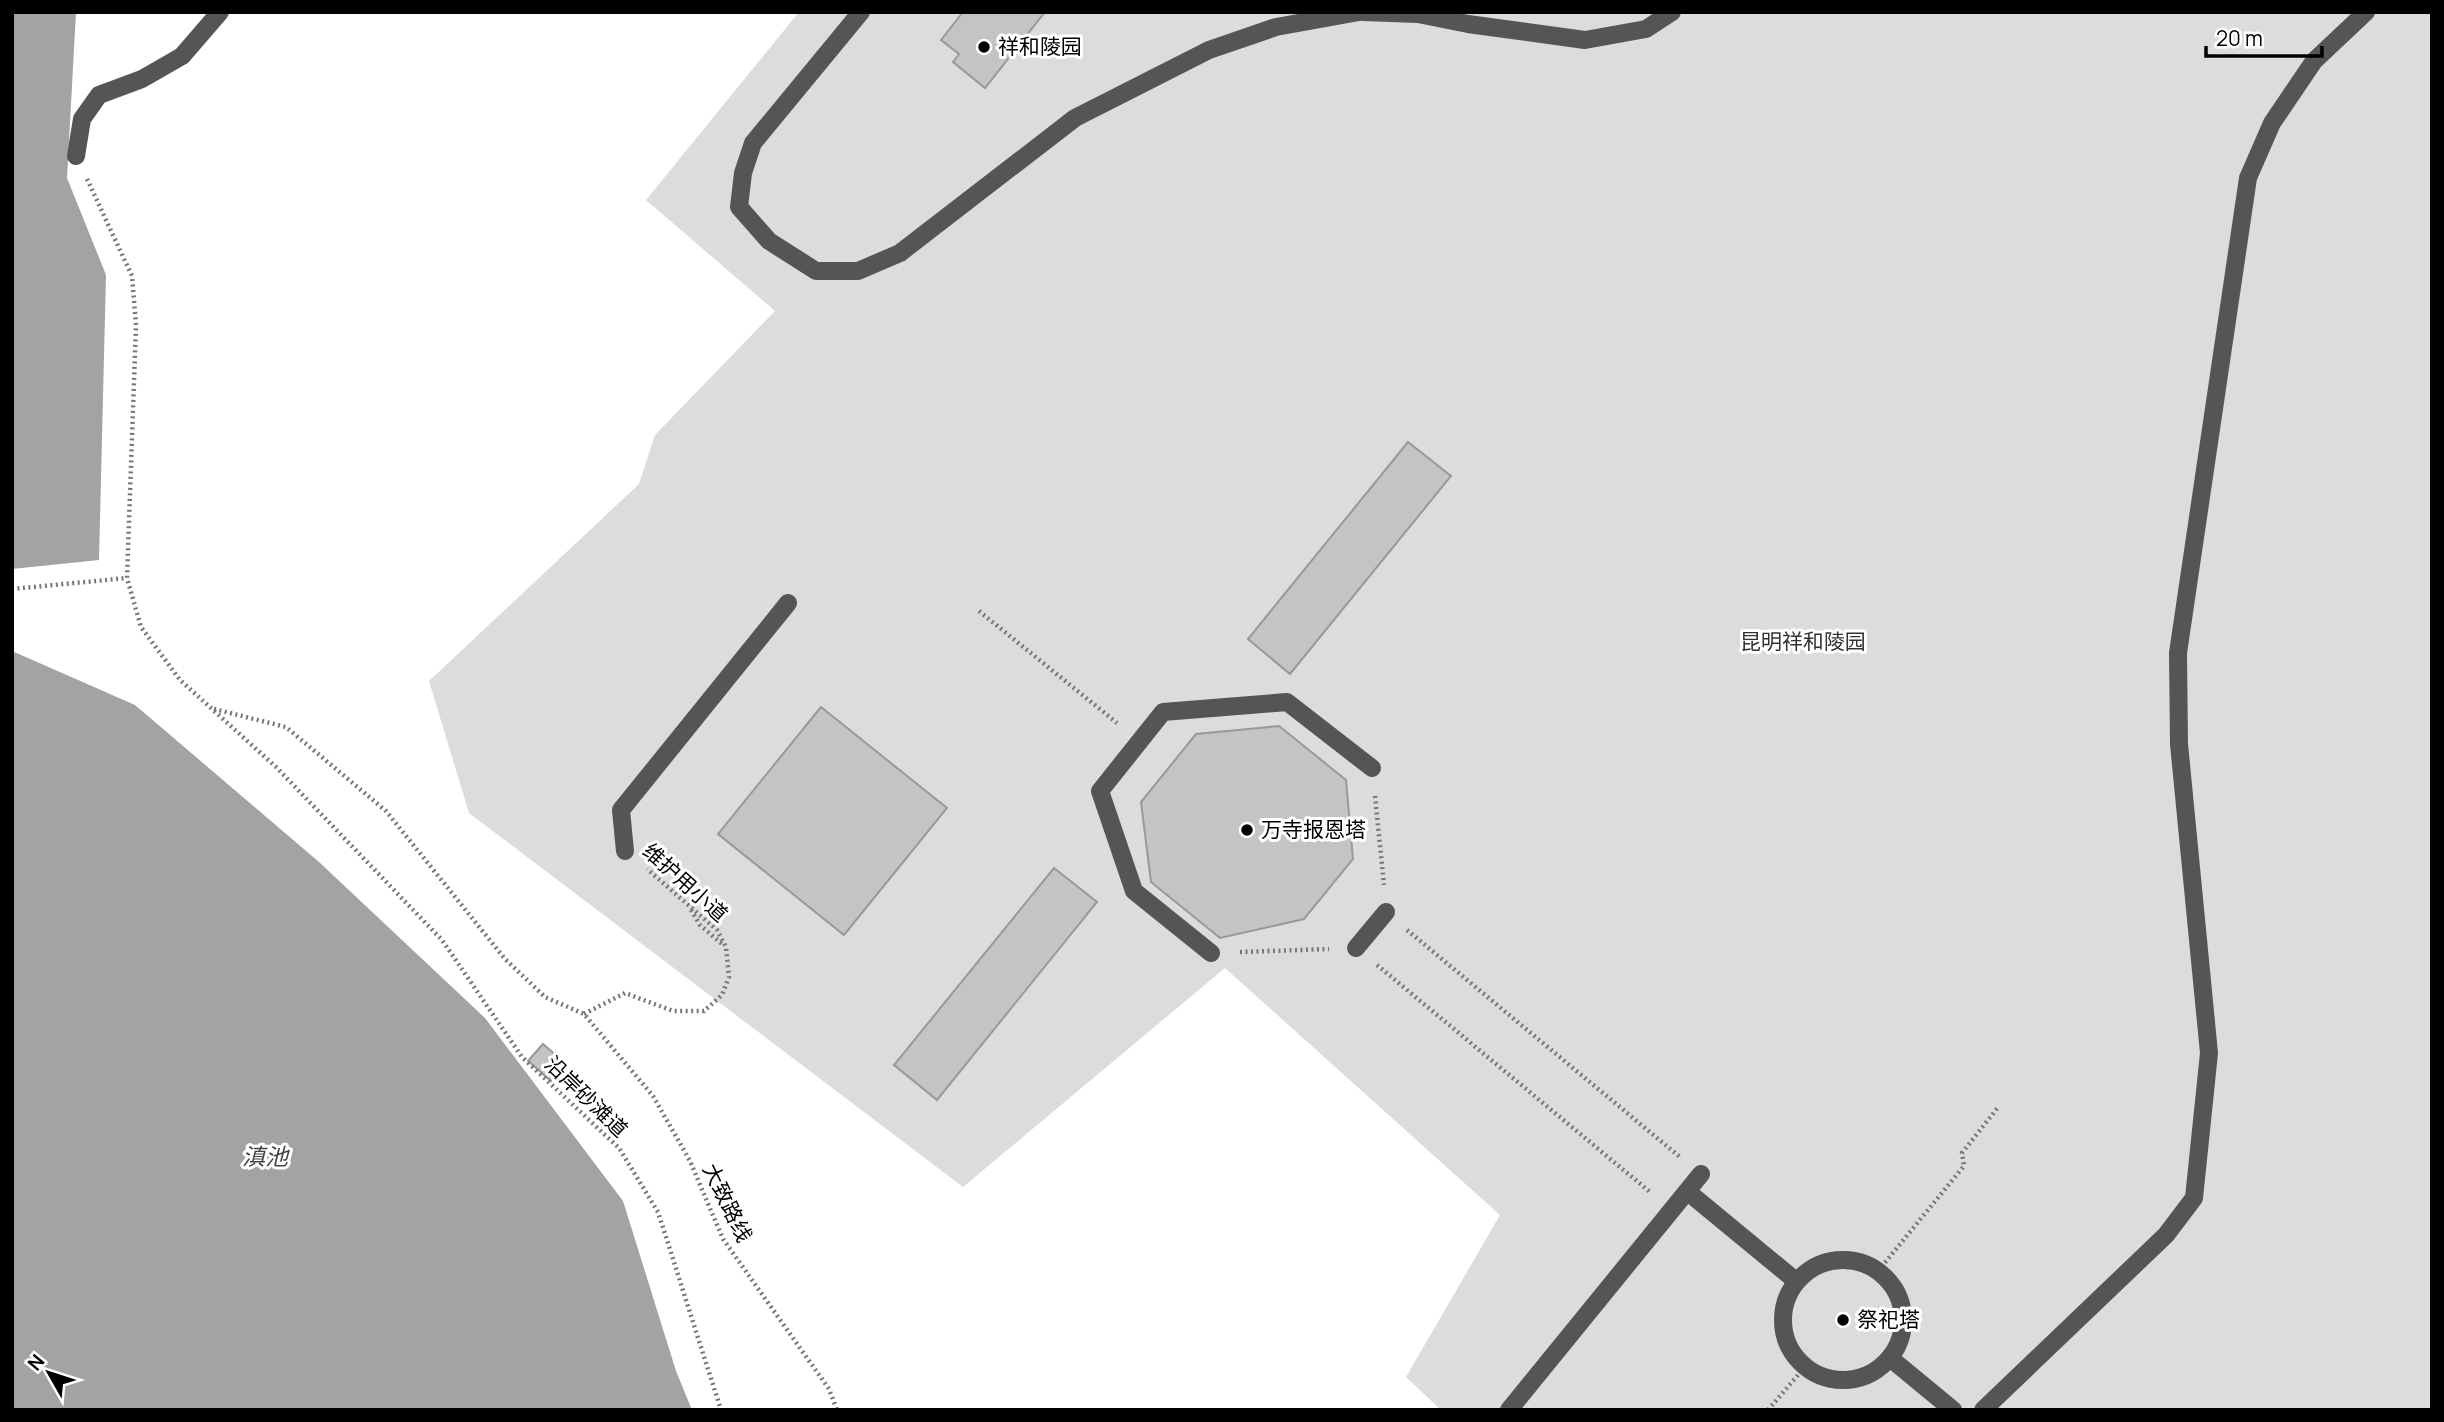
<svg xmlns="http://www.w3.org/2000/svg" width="2444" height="1422" viewBox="0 0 2444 1422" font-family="Manrope,'Noto Sans SC',sans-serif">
<rect width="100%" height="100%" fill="#fff"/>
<!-- green -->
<path fill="#dcdcdc" d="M799 12H2432V1410H1441L1406 1377 1500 1215 1225 968 963 1187 469 813 429 681 639 484 655 435 775 311 646 200Z"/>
<!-- water -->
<g fill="#a3a3a3">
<path d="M12 12H76L67 178 106 275 99 560 12 569Z"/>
<path d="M12 651 135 705 319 862 485 1018 623 1201 676 1371 692 1410H12Z"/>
</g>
<!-- building -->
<g fill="#c4c4c4" stroke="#999" stroke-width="2">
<path d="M963 12H1045L985 88 953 62 959 54 941 40Z"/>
<path d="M1408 442 1451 476 1290 674 1248 639Z"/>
<path d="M821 707 947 808 844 935 718 834Z"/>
<path d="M1279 726 1346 780 1353 859 1304 919 1220 938 1151 882 1141 802 1196 734Z"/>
<path d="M1054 868 1097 902 937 1100 894 1065Z"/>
<path d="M543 1044 566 1064 551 1081 528 1061Z"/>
</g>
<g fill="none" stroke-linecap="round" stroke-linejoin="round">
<!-- path -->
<g stroke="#777" stroke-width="4.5" stroke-dasharray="2 3.5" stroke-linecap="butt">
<path d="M87 179 132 276 136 325 127 578 141 627 180 680 276 767 442 940 522 1057 619 1148 658 1212 721 1410"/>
<path d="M12 589 127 578"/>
<path d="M979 611 1117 723"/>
<path d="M214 709 286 727 386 811 505 959 545 997 584 1014 653 1096 690 1161 723 1239 829 1389 837 1410"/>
<path d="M1375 796 1384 885"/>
<path d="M691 910 700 925 722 944"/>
<path d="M1407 930 1680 1157"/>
<path d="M1240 952 1329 949"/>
<path d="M1377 965 1650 1192"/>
<path d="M584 1014 625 993 673 1011H704L722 995 729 977 726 947 717 930 647 869"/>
<path d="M1878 1271 1964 1166 1962 1153 1999 1106"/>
<path d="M1768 1410 1805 1367"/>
</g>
<!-- minor -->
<g stroke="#555" stroke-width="18">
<path d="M861 12 753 143 743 173 739 207 769 241 816 271H858L900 253 1075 118 1209 50 1276 27 1359 12"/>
<path d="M1363 12 1418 14 1468 24 1585 40 1646 29 1672 12"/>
<path d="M76 156 82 119 99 95 142 79 182 56 220 12"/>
<path d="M625 851 621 810 788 603"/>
<path d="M1356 948 1386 912"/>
<path d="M1211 953 1134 891 1100 791 1163 712 1287 702 1372 768"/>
<path d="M1688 1192 1796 1281"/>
<circle cx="1843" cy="1320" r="60"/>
<path d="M1890 1358 1953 1410"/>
<path d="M1509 1410 1701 1174"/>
<path d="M1983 1410 2166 1235 2194 1198 2209 1053 2179 744 2178 653 2248 178 2272 123 2314 61 2366 12"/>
</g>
</g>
<!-- markers -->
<g fill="#000" stroke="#fff" stroke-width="2.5">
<circle cx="984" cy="47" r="7"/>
<circle cx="1247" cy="830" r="7"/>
<circle cx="1843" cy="1320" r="7"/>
</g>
<g text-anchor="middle" stroke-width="6" stroke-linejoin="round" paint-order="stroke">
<!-- poi labels -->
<g font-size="21" fill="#000" stroke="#fff" text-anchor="start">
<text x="998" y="54">祥和陵园</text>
<text x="1261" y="837">万寺报恩塔</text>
<text x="1857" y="1327">祭祀塔</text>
</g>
<!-- park labels -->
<g font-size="21" fill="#333" stroke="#fff">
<text x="1803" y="649">昆明祥和陵园</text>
</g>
<!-- street labels -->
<g font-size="21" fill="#000" stroke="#fff">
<text transform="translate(685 883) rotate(42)" y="7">维护用小道</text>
<text transform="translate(586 1097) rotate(44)" y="7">沿岸砂滩道</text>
<text transform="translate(727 1203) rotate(64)" y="7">大致路线</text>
</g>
<!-- water labels -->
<g font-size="23" font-style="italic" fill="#444" stroke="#fff">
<text x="265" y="1165">滇池</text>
</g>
</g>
<!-- border -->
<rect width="2444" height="1422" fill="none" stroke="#000000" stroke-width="28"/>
<!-- north arrow -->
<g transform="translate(49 1373) rotate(309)" stroke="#ffffff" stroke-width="5" paint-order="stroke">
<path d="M0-5L12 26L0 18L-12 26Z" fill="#000000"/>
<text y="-10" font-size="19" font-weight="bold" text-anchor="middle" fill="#000000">N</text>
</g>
<!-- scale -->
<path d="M2206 46v10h116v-10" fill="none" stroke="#000000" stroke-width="3.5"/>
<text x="2216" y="46" font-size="21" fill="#000000" stroke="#ffffff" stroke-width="5" paint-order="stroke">20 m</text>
</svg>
